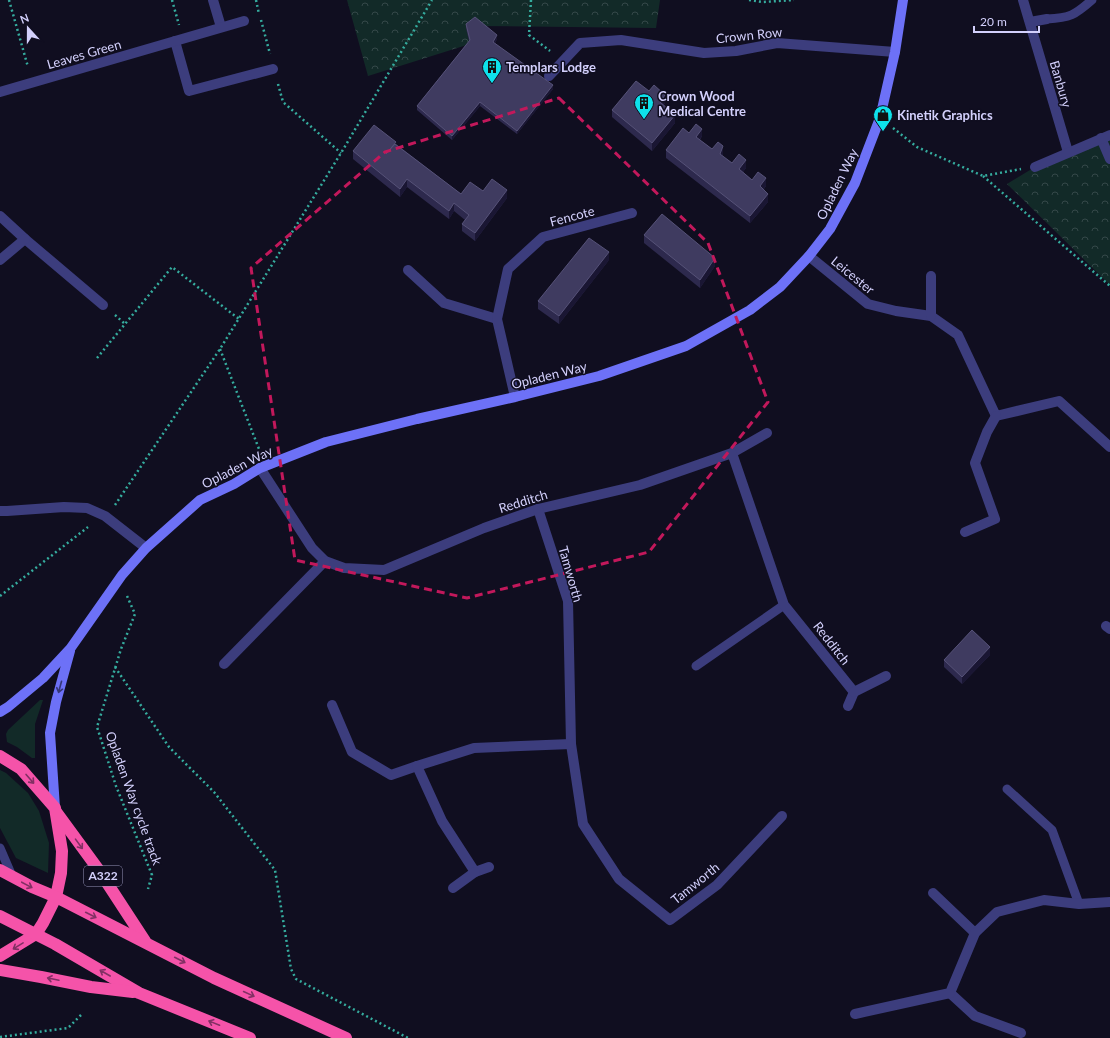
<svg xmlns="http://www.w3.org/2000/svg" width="1110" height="1038" viewBox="0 0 1110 1038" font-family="Lato,sans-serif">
<defs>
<pattern id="park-crowns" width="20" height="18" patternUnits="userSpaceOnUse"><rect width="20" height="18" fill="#122a28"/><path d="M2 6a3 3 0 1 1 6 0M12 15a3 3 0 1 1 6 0" fill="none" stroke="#344848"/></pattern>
</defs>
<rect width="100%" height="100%" fill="#100e20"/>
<!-- green -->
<g fill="#122a28">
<path d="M40 700H43L35 724V758H32L17 747 7 742 6 734 8 730Z"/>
<path d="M0 770 6 773 28 793 39 811 49 843 48 873 16 858 0 828Z"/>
</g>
<!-- park -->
<g fill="url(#park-crowns)">
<path d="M347 0H660L656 28 479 26 470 44 368 76Z"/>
<path d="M1110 135V285L1007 184 1035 167Z"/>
</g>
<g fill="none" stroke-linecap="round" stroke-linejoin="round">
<!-- path -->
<g stroke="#35ac9e" stroke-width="2.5" stroke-dasharray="2 3" stroke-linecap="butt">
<path d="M9 0 28 67"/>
<path d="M172 0 179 25"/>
<path d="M256 0 259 14"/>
<path d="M531 0 529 35 550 51"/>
<path d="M749 0 763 2 794 0"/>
<path d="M261 20 270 54"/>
<path d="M278 84 283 102 341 153"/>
<path d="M893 128 917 147 983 176 1021 169"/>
<path d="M983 176 1110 286"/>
<path d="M115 315 125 324"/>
<path d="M220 349 259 449"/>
<path d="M97 358 172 267 239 319"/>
<path d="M115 505 220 349 341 153 432 0"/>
<path d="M0 596 88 527"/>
<path d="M127 596 135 614 121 649 97 727 116 786 152 875 148 889"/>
<path d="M115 667 169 747 214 792 275 870 291 969 296 979 408 1038"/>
<path d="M0 1037 68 1028 81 1015"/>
</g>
<!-- lane -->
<g stroke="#3c3d7d" stroke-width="9">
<path d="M1047 19C1070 18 1075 15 1092 0"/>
<path d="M696 666 784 605"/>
<path d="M1007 789 1052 830 1079 904"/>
<path d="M0 848 12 876"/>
</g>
<!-- street -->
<g stroke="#3c3d7d" stroke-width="10">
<path d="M213 0 221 27"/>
<path d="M1023 0 1068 152"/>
<path d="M1030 22 1047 19"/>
<path d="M175 41 189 91 273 69"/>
<path d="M549 76 580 43 621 40 704 53 736 51 777 43 895 52"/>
<path d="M0 92 244 21"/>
<path d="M1101 138 1110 159"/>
<path d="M1035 167 1110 135"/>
<path d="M0 216 25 239 103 305"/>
<path d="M809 256 868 304 896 311 931 316 958 335 996 416 1059 401 1110 447"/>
<path d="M0 260 25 239"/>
<path d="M408 270 444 303 497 319"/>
<path d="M931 316V276"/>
<path d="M515 397 497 319 508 269 543 237 632 213"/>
<path d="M732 453 767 433"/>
<path d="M260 468 312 548 325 561 344 568 384 570 484 528 538 509 640 485 732 453 784 605 854 692 848 706"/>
<path d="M538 509 568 601 571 744 583 824 619 879 670 920 717 885 782 816"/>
<path d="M0 511H7L64 507 87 508 105 516 146 548"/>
<path d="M965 532 995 519 975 463 987 432 996 416"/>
<path d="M1106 626 1110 629"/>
<path d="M224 664 325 561"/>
<path d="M854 692 886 676"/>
<path d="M332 705 352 752 391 775 417 766"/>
<path d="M489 867 475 872 442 821 417 766 474 748 571 744"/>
<path d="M453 888 475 872"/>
<path d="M933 893 975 933"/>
<path d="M950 993 975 1016 1021 1033"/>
<path d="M855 1014 950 993 975 933 997 912 1044 900 1079 904 1110 902"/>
</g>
<!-- secondary -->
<g stroke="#6d71f7" stroke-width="10">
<path d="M0 712 8 707 43 678 70 649 122 575 146 548 200 500 234 484 260 468 326 442 417 419 515 397 599 376 686 346 750 310 780 287 809 256 830 229 855 183 880 118 895 52 903 0"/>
<path d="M55 808 50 733 56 702 70 651"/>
</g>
<!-- highway -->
<g stroke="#f553a9" stroke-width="12">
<path d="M0 756 21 769 55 808 62 851 61 873 56 897 43 923 36 934 0 956"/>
<path d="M57 813 98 869 145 941"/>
<path d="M0 870 32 887 56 897 214 978 346 1038"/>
<path d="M0 916 55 944 139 993 250 1038"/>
<path d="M0 970 41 977 91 987 133 992"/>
</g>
</g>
<!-- wall -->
<g fill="#2d294d">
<path d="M466 24 497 39 495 43 553 89 517 134 480 106 452 140 417 110V106L469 41 466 28Z"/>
<path d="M665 103 663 105 675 123 652 151 612 117V110Z"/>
<path d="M689 133 702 136 700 140 712 149 723 154 722 156 732 163 746 168 743 172 752 180 766 186 764 189 768 202 750 223 666 158V150Z"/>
<path d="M396 144 461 194 483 191 507 198 475 241 462 231V224L465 220 454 211 449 219 407 187 400 197 353 159V151Z"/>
<path d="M644 235 715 266 700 288 644 243Z"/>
<path d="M609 260 559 324 538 309V301Z"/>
<path d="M990 655 962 684 944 667V660Z"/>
</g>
<!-- shaded-wall -->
<g fill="#1a1633">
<path d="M497 35V39L493 46V42Z"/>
<path d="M553 85V89L517 134V131Z"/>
<path d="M665 95V103L660 110V102Z"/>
<path d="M480 102V106L452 140V136Z"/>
<path d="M675 115V123L652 151V143Z"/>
<path d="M702 129V136L696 144V137Z"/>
<path d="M723 146V154L720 162V154Z"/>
<path d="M746 160V168L739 177V169Z"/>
<path d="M766 178V186L760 193V186Z"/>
<path d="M407 179V187L400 197V189Z"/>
<path d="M507 190V198L475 241V233Z"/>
<path d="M768 194V202L750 223V216Z"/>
<path d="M454 203V211L449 219V211Z"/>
<path d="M609 252V260L559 324V316Z"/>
<path d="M715 258V266L700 288V280Z"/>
<path d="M990 647V655L962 684V677Z"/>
</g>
<!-- building -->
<g fill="#3f3b60" stroke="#565278">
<path d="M475 17 497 35 493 42 553 85 517 131 480 102 452 136 417 106 470 40 466 24Z"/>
<path d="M636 81 649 91 654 85 665 95 660 102 675 115 652 143 612 110Z"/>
<path d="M696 124 702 129 696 137 712 149 718 142 723 146 720 154 732 163 739 154 746 160 739 169 752 180 758 172 766 178 760 186 768 194 750 216 666 150 683 128 689 133Z"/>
<path d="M374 125 396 142 386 154 395 144 461 194 470 182 483 191 492 179 507 190 475 233 462 224 469 215 454 203 449 211 407 179 400 189 353 151Z"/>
<path d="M662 214 715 258 700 280 644 235Z"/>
<path d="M589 238 609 252 559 316 538 301Z"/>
<path d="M972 630 990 647 962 677 944 660Z"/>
</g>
<!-- one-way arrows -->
<defs><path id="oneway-shaft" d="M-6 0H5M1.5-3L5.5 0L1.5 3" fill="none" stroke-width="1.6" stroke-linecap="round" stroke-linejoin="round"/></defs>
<use stroke="#353676" href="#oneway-shaft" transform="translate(60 687) rotate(105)"/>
<g stroke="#823064">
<use href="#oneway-shaft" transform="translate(30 779) rotate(49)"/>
<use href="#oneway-shaft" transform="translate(79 844) rotate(54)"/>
<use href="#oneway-shaft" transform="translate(27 885) rotate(28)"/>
<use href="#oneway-shaft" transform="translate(91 915) rotate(27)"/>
<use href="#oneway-shaft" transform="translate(18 946) rotate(148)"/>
<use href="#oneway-shaft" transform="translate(180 960) rotate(27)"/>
<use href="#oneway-shaft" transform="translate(105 973) rotate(-150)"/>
<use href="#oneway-shaft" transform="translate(53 979) rotate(-168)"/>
<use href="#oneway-shaft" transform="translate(249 994) rotate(25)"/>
<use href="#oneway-shaft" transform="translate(214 1023) rotate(-158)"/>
</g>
<!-- marked area -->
<path fill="none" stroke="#c2185b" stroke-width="3" stroke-dasharray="8 5" stroke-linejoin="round" d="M559 98 708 243 768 402 649 552 467 598 295 560 251 268 385 152Z"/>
<!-- icons -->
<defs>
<g id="building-pin" transform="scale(1)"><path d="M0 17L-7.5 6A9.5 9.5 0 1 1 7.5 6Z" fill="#0ee1eb" stroke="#100e20"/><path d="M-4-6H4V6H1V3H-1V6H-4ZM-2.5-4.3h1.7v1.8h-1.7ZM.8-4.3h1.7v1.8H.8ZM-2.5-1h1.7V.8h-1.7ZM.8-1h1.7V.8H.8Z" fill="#111"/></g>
<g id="shop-pin" transform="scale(1)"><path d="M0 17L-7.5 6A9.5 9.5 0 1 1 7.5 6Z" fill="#0ee1eb" stroke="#100e20"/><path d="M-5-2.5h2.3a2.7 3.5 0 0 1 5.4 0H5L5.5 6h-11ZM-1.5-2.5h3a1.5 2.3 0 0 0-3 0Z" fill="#111"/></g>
</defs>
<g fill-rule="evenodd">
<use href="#building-pin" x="492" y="67"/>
<use href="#building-pin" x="644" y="103"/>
<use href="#shop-pin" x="883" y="115"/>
</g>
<g text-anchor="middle" stroke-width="3" stroke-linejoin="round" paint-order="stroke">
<!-- shield labels -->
<rect fill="#100e20" stroke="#9896ba" stroke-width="1" x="84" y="866" width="38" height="20" rx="3"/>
<g font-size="12" font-weight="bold" fill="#d3d0fc">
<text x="103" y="880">A322</text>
</g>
<!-- street labels -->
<g font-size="13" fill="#d3d0fc" stroke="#100e20">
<text transform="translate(749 35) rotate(-6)" y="5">Crown Row</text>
<text transform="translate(84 54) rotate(-16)" y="5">Leaves Green</text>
<text transform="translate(1061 84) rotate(74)" y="5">Banbury</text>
<text transform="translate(837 184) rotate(-64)" y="5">Opladen Way</text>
<text transform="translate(572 216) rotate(-15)" y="5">Fencote</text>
<text transform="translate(853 275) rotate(39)" y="5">Leicester</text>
<text transform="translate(549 375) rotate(-14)" y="5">Opladen Way</text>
<text transform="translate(237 467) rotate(-27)" y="5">Opladen Way</text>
<text transform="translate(523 501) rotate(-17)" y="5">Redditch</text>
<text transform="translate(571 574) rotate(74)" y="5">Tamworth</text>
<text transform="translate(832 643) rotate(52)" y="5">Redditch</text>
<text transform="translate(134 798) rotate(70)" y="5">Opladen Way cycle track</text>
<text transform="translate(695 883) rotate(-39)" y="5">Tamworth</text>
</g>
<!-- poi labels -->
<g font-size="13" font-weight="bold" fill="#d3d0fc" stroke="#100e20" text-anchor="start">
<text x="506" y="72">Templars Lodge</text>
<text x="658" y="101">Crown Wood<tspan x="658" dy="15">Medical Centre</tspan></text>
<text x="897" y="120">Kinetik Graphics</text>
</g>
</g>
<!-- north arrow -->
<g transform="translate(28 28) rotate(339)" stroke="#100e20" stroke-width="3" paint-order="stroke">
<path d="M0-3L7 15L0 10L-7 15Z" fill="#d3d0fc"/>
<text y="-6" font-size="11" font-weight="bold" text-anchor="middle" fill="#d3d0fc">N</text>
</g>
<!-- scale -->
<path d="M974 26v6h65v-6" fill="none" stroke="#d3d0fc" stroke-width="2"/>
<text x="980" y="26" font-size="12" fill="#d3d0fc" stroke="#100e20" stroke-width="3" paint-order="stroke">20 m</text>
</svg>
